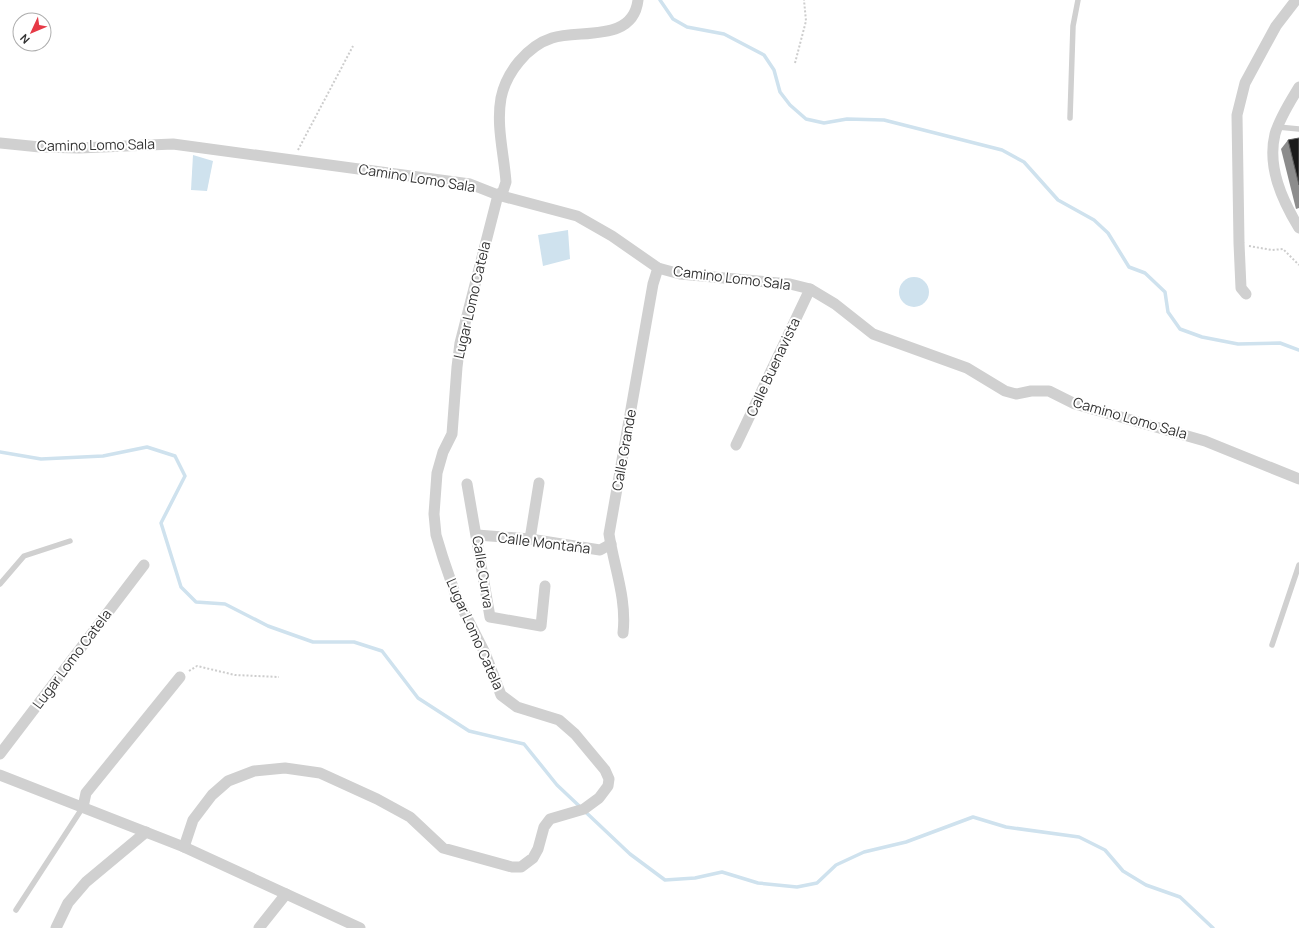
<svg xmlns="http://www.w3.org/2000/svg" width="1299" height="928" viewBox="0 0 1299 928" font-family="Manrope,sans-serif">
<rect width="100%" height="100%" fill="#fff"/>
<!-- water -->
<g fill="#cfe2ee">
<path d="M193 155 213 161 207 191 191 190Z"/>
<path d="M568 230 570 259 543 266 538 235Z"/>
<circle cx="914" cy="292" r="15"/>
</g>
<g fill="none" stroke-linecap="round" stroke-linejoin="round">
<!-- stream -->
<g stroke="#cfe2ee" stroke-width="3.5">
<path d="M660 0 673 19 687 27 724 34 764 55 774 70 780 92 790 105 806 119 824 123 847 119 884 120 1002 150 1024 162 1058 200 1094 220 1108 233 1129 267 1145 273 1165 292 1168 312 1180 329 1202 337 1238 344 1280 343 1299 350"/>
<path d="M0 452 41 459 103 456 147 447 175 456 185 476 161 523 181 587 196 602 225 604 268 626 313 642H354L382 651 418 698 469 731 524 744 557 785 630 854 665 880 695 878 722 872 758 883 797 887 817 883 836 865 864 852 906 842 973 817 1006 827 1079 837 1105 850 1123 871 1146 885 1180 897 1213 928"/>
</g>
<!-- path -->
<g stroke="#cdcdcd" stroke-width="2" stroke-dasharray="2 2" stroke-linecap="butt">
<path d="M795 63 806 21 804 0"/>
<path d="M298 150 353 46"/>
<path d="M1249 246 1272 250 1283 249 1299 265"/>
<path d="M189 671 197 666 235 675 279 677"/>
</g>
<!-- service -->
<g stroke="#d0d0d0" stroke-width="5.5">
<path d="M1070 118 1073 26 1078 0"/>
<path d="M1278 127 1299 129"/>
<path d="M0 584 24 556 70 541"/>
<path d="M1272 645 1299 565"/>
<path d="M16 910 83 807"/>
</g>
<!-- minor -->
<g stroke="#d0d0d0" stroke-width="11">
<path d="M1299 87C1290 102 1280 117 1275 134 1267 167 1282 200 1299 228"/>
<path d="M0 143 40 147 79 148 173 144 470 184 498 195 577 216 612 236 658 268 680 274 790 284 810 289 835 304 873 334 967 368 1005 391 1016 394 1031 391H1049L1075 404 1205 441 1299 479"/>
<path d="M1246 294 1241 288 1239 243 1237 115 1245 83 1276 26 1296 0"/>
<path d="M736 445 810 289"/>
<path d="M467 484 490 617 541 626 545 586"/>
<path d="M477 535 530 539 600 550 611 544"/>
<path d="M530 539 539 483"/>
<path d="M623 633C627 599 614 567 609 534L653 284 658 268"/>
<path d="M0 754 144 565"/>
<path d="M0 775 184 847 360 928"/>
<path d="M83 807 86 793 180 677"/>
<path d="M184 847 193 820 212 795 228 781 254 771 285 768 320 773 377 799 410 817 443 848 512 867H521L533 858 538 849 544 827 550 819 584 809 599 798 608 786 609 779 605 770 575 734 559 720 517 707 501 695 485 653 456 596 443 558 436 535 434 514 437 473 443 452 452 434 457 367 460 343 498 195 503 191 506 182C504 154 496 126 501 98 506 73 527 46 552 38 580 29 633 43 638 0"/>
<path d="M56 928 68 903 86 882 146 832"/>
<path d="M259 928 286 894"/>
</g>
</g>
<!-- wall -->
<path fill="#8c8c8c" d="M1299 138V208L1296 209 1281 149 1288 140Z"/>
<!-- building -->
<path fill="#1a1a1a" stroke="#5f5f5f" d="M1299 138V185L1288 140Z"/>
<g text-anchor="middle" stroke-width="4" stroke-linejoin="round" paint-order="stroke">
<!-- street labels -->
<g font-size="14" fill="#333" stroke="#fff">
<text transform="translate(96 145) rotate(-1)" y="5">Camino Lomo Sala</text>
<text transform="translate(417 178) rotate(9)" y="5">Camino Lomo Sala</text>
<text transform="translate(732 278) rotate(7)" y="5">Camino Lomo Sala</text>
<text transform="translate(472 300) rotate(-77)" y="5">Lugar Lomo Catela</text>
<text transform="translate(773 367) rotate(-65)" y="5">Calle Buenavista</text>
<text transform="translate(1130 418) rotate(16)" y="5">Camino Lomo Sala</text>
<text transform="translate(624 450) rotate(-80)" y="5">Calle Grande</text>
<text transform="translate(544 543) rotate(7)" y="5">Calle Montaña</text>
<text transform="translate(483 572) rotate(81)" y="5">Calle Curva</text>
<text transform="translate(475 634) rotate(66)" y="5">Lugar Lomo Catela</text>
<text transform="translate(72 659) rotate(-53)" y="5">Lugar Lomo Catela</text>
</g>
</g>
<!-- north arrow -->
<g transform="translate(32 32) rotate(226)"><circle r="19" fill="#ffffff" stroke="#adadad"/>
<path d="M0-3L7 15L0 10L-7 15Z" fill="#e63946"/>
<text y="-6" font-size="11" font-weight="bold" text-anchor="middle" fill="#333333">N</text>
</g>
</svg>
